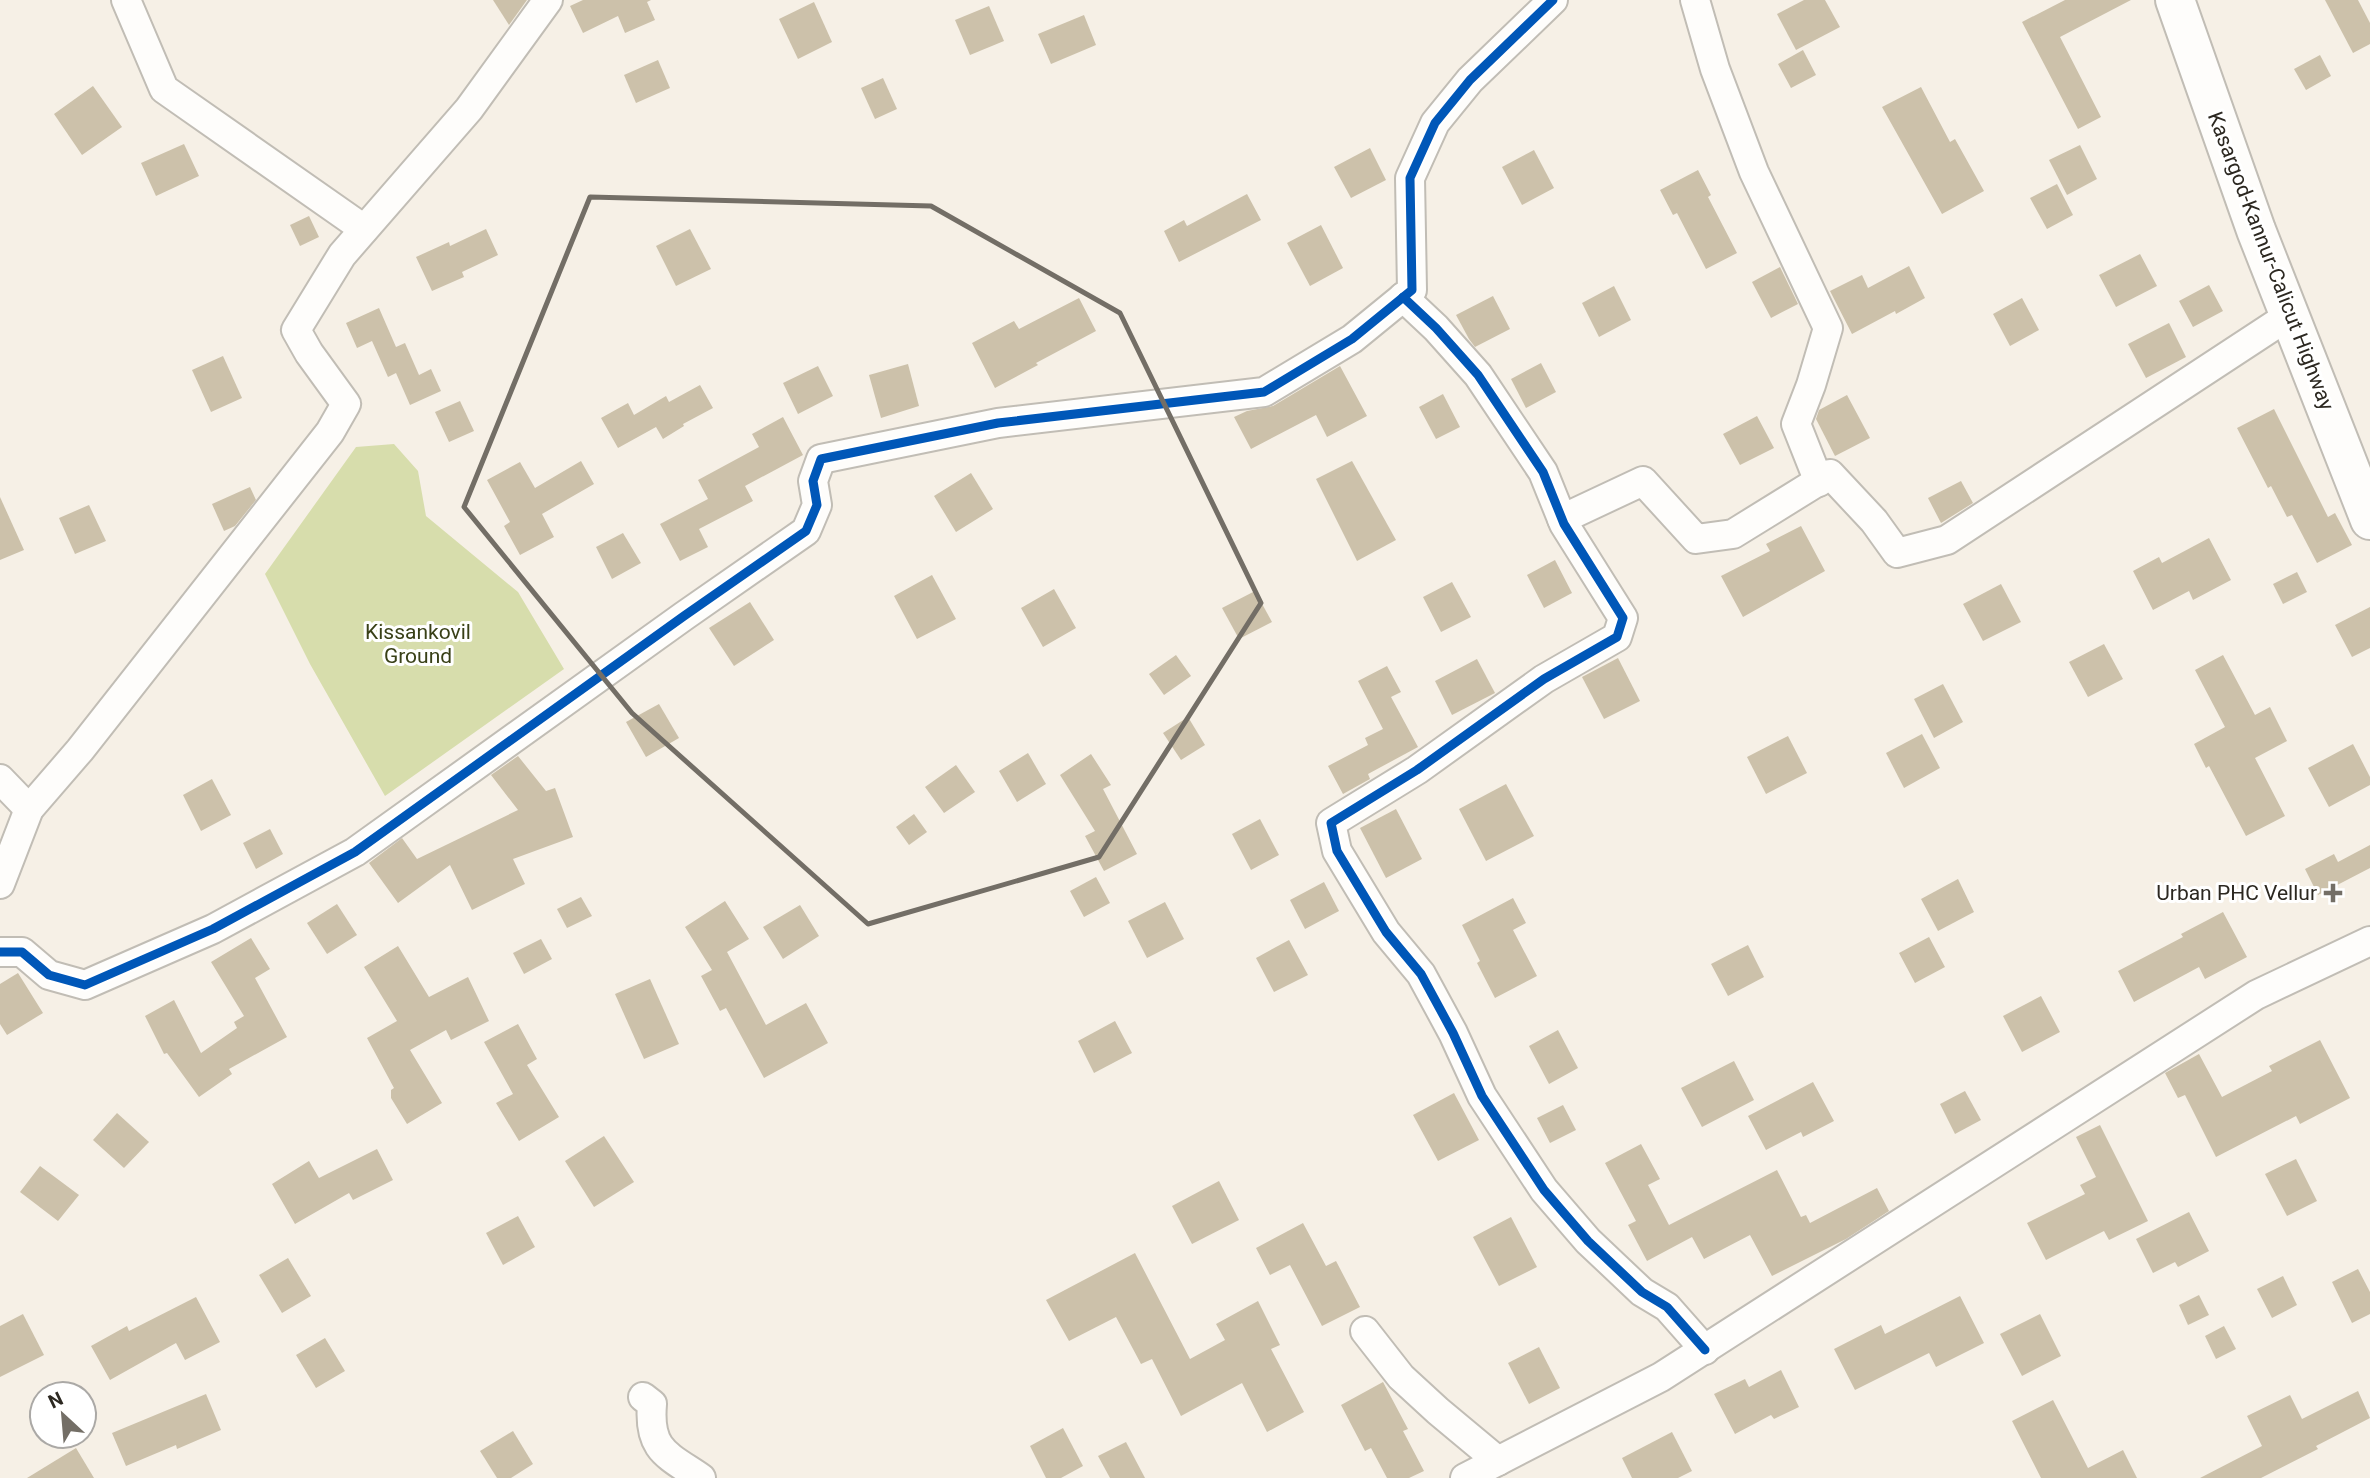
<svg xmlns="http://www.w3.org/2000/svg" width="2370" height="1478" viewBox="0 0 2370 1478" font-family="Roboto,sans-serif">
<rect width="100%" height="100%" fill="#f6f0e6"/>
<!-- green -->
<path fill="#d7ddac" d="M394 444 418 471 426 516 518 592 564 669 385 796 310 664 265 574 356 447Z"/>
<!-- building -->
<g fill="#ccc1aa">
<path d="M493 0H527L509 25Z"/>
<path d="M583 0H651L647 2 655 20 625 33 618 16 583 33 570 6Z"/>
<path d="M1804 0H1825L1840 27 1796 50 1777 14Z"/>
<path d="M2065 0H2131L2060 37 2101 117 2078 129 2022 22Z"/>
<path d="M2325 0H2358L2370 23V44L2353 53Z"/>
<path d="M814 2 832 42 798 59 779 19Z"/>
<path d="M989 6 1004 41 970 55 955 20Z"/>
<path d="M1084 15 1096 45 1051 64 1038 34Z"/>
<path d="M1803 50 1816 75 1791 88 1778 64Z"/>
<path d="M2320 55 2331 76 2306 90 2294 69Z"/>
<path d="M658 60 670 88 636 103 624 75Z"/>
<path d="M883 78 897 109 875 119 861 88Z"/>
<path d="M93 86 122 127 82 155 54 114Z"/>
<path d="M1921 87 1950 142 1955 139 1984 191 1942 214 1882 107Z"/>
<path d="M184 144 199 176 156 196 141 163Z"/>
<path d="M2080 145 2097 179 2067 195 2049 160Z"/>
<path d="M1370 148 1386 180 1351 198 1334 167Z"/>
<path d="M1534 150 1554 188 1522 205 1502 167Z"/>
<path d="M1698 170 1711 195 1708 197 1737 253 1706 269 1677 213 1673 215 1660 190Z"/>
<path d="M2057 184 2073 215 2047 229 2030 198Z"/>
<path d="M1247 194 1261 220 1179 262 1164 231 1184 220 1187 226Z"/>
<path d="M309 216 319 237 300 246 290 225Z"/>
<path d="M1321 225 1343 268 1310 286 1287 243Z"/>
<path d="M486 229 498 255 462 272 464 277 432 291 416 257 449 242 450 246Z"/>
<path d="M690 229 711 269 676 286 656 246Z"/>
<path d="M2140 254 2157 286 2116 307 2099 275Z"/>
<path d="M1909 266 1925 298 1896 314 1895 311 1852 334 1830 291 1862 275 1868 288Z"/>
<path d="M1780 267 1798 304 1771 318 1752 282Z"/>
<path d="M2209 285 2223 311 2193 327 2179 301Z"/>
<path d="M1614 286 1631 320 1599 337 1582 303Z"/>
<path d="M1493 296 1510 329 1475 347 1469 339 1456 315Z"/>
<path d="M1079 298 1096 331 1036 363 1038 365 995 388 972 343 1014 321 1019 329Z"/>
<path d="M2022 298 2039 330 2010 346 1993 314Z"/>
<path d="M379 308 396 347 405 343 419 375 431 369 441 391 410 405 396 373 388 377 372 341 357 348 346 323Z"/>
<path d="M2169 323 2186 357 2146 378 2128 344Z"/>
<path d="M223 356 242 398 211 412 192 370Z"/>
<path d="M1541 363 1556 392 1526 408 1511 379Z"/>
<path d="M908 364 919 406 881 418 869 375Z"/>
<path d="M818 366 833 396 798 414 783 383Z"/>
<path d="M1340 366 1367 416 1327 437 1316 415 1251 449 1234 417 1247 411 1273 406Z"/>
<path d="M700 385 713 408 683 424 684 426 663 439 656 427 618 448 601 418 628 403 634 415 666 396 669 402Z"/>
<path d="M1443 394 1460 427 1436 439 1419 407Z"/>
<path d="M1847 395 1870 438 1835 456 1816 419 1819 410Z"/>
<path d="M460 401 474 431 449 442 435 412Z"/>
<path d="M2274 409 2328 517 2335 513 2352 545 2317 563 2292 515 2287 517 2271 486 2268 488 2237 428Z"/>
<path d="M1757 416 1774 448 1740 465 1723 434Z"/>
<path d="M783 417 803 455 745 486 753 501 699 529 708 547 680 561 660 524 708 499 698 480 759 447 752 434Z"/>
<path d="M581 461 594 484 542 514 554 537 520 555 504 526 510 522 487 480 520 462 535 488Z"/>
<path d="M1352 461 1396 540 1357 561 1316 479Z"/>
<path d="M971 473 993 509 956 532 934 496Z"/>
<path d="M1961 481 1973 503 1941 523 1928 498Z"/>
<path d="M250 487 256 500 235 526 224 531 212 504Z"/>
<path d="M0 497 24 550 0 560Z"/>
<path d="M89 505 106 541 75 554 59 518Z"/>
<path d="M1801 526 1825 571 1743 617 1721 576 1770 551 1766 544Z"/>
<path d="M623 533 641 563 612 579 596 547Z"/>
<path d="M2209 538 2231 580 2193 600 2189 591 2153 610 2133 571 2159 557 2162 563Z"/>
<path d="M1555 560 1572 593 1544 608 1527 575Z"/>
<path d="M2297 572 2307 592 2283 604 2273 584Z"/>
<path d="M932 575 956 619 917 639 894 596Z"/>
<path d="M1452 582 1471 617 1441 632 1423 597Z"/>
<path d="M2001 584 2021 622 1983 641 1963 604Z"/>
<path d="M1054 589 1076 628 1043 647 1021 608Z"/>
<path d="M1255 591 1272 622 1239 639 1222 608Z"/>
<path d="M750 602 774 640 734 666 709 628Z"/>
<path d="M2370 607V648L2352 657 2335 625Z"/>
<path d="M2104 644 2123 679 2088 697 2069 662Z"/>
<path d="M1176 655 1191 676 1164 695 1149 674Z"/>
<path d="M2223 655 2255 715 2270 707 2287 741 2255 758 2285 816 2246 836 2209 766 2206 768 2194 744 2225 727 2195 670Z"/>
<path d="M1618 658 1640 701 1604 719 1582 677Z"/>
<path d="M1477 659 1495 693 1452 715 1435 681Z"/>
<path d="M1387 666 1401 692 1391 697 1418 747 1368 774 1370 779 1343 794 1328 766 1368 745 1365 738 1383 729 1358 681Z"/>
<path d="M1943 684 1963 722 1934 738 1914 699Z"/>
<path d="M659 704 679 738 646 757 626 722Z"/>
<path d="M1188 717 1205 745 1181 760 1163 733Z"/>
<path d="M1922 734 1940 768 1904 788 1886 753Z"/>
<path d="M1788 736 1807 773 1766 794 1747 757Z"/>
<path d="M2353 744 2370 777V785L2329 807 2308 768Z"/>
<path d="M1028 753 1046 784 1017 802 999 771Z"/>
<path d="M1091 754 1111 785 1103 789 1137 854 1104 871 1085 836 1095 831 1060 775Z"/>
<path d="M518 756 546 791 555 788 573 837 513 859 525 884 472 910 450 865 398 903 369 863 402 838 417 859 518 810 491 775Z"/>
<path d="M956 765 975 792 944 813 925 787Z"/>
<path d="M212 779 231 815 201 831 183 795Z"/>
<path d="M1506 784 1534 836 1486 861 1459 809Z"/>
<path d="M1396 809 1422 859 1386 878 1360 828Z"/>
<path d="M914 814 927 832 909 845 896 827Z"/>
<path d="M1260 819 1279 855 1251 870 1232 834Z"/>
<path d="M270 829 283 854 256 869 243 843Z"/>
<path d="M2370 845V868L2318 895 2305 869 2334 854 2338 862Z"/>
<path d="M1096 877 1110 903 1084 917 1070 891Z"/>
<path d="M1958 879 1974 912 1938 931 1921 899Z"/>
<path d="M1324 882 1339 911 1305 929 1290 900Z"/>
<path d="M581 897 592 916 567 928 557 909Z"/>
<path d="M1513 898 1526 923 1513 930 1537 976 1495 998 1477 963 1480 961 1462 925Z"/>
<path d="M725 901 749 939 727 952 766 1025 806 1003 828 1043 764 1078 726 1008 720 1011 701 976 712 970 685 927Z"/>
<path d="M1165 902 1184 939 1147 958 1128 921Z"/>
<path d="M337 904 357 935 327 954 307 923Z"/>
<path d="M800 905 819 936 783 959 763 927Z"/>
<path d="M2223 912 2247 957 2205 979 2199 967 2134 1002 2118 971 2183 937 2181 934Z"/>
<path d="M1929 937 1945 967 1915 983 1899 953Z"/>
<path d="M251 938 270 969 255 978 287 1037 229 1069 232 1074 199 1097 167 1053 164 1054 145 1016 174 1000 201 1053 237 1028 234 1022 244 1016 211 962Z"/>
<path d="M541 939 552 959 524 974 513 953Z"/>
<path d="M1289 940 1308 975 1274 992 1256 958Z"/>
<path d="M1748 945 1764 977 1728 996 1711 964Z"/>
<path d="M398 946 429 997 468 977 489 1021 451 1040 446 1030 410 1050 442 1103 407 1124 391 1098V1090L394 1088 367 1038 397 1021 364 967Z"/>
<path d="M18 973 43 1013 7 1035 0 1024V984Z"/>
<path d="M650 979 679 1044 644 1059 615 994Z"/>
<path d="M2041 996 2060 1032 2022 1052 2003 1016Z"/>
<path d="M1115 1021 1132 1053 1094 1073 1078 1041Z"/>
<path d="M518 1024 537 1059 527 1065 559 1117 519 1141 496 1103 513 1094 484 1042Z"/>
<path d="M1558 1030 1578 1068 1549 1084 1529 1046Z"/>
<path d="M2320 1040 2350 1098 2300 1124 2296 1116 2216 1157 2185 1095 2178 1098 2165 1073 2199 1054 2222 1097 2272 1071 2269 1066Z"/>
<path d="M1734 1061 1754 1100 1702 1127 1681 1088Z"/>
<path d="M1813 1082 1834 1121 1803 1137 1801 1132 1766 1150 1748 1116Z"/>
<path d="M1965 1091 1981 1120 1955 1134 1940 1104Z"/>
<path d="M1454 1093 1479 1140 1438 1161 1413 1115Z"/>
<path d="M1563 1105 1576 1130 1550 1143 1537 1118Z"/>
<path d="M117 1113 149 1142 124 1168 93 1140Z"/>
<path d="M2100 1125 2148 1221 2109 1240 2104 1231 2046 1260 2027 1223 2085 1194 2080 1185 2096 1177 2076 1137Z"/>
<path d="M604 1136 634 1182 594 1207 565 1161Z"/>
<path d="M1641 1144 1660 1179 1648 1185 1669 1225 1777 1170 1801 1217 1806 1215 1810 1223 1877 1188 1889 1211 1846 1239 1772 1276 1750 1235 1704 1259 1692 1237 1647 1261 1628 1225 1636 1221 1605 1163Z"/>
<path d="M377 1149 393 1180 353 1200 349 1193 295 1224 272 1184 309 1161 319 1178Z"/>
<path d="M2296 1159 2317 1201 2287 1216 2265 1174Z"/>
<path d="M40 1166 79 1195 58 1221 20 1192Z"/>
<path d="M1219 1181 1239 1220 1192 1244 1172 1206Z"/>
<path d="M2189 1212 2209 1251 2178 1267 2175 1262 2153 1273 2136 1239Z"/>
<path d="M518 1216 535 1247 503 1265 486 1233Z"/>
<path d="M1511 1217 1537 1267 1499 1286 1473 1237Z"/>
<path d="M1303 1223 1326 1266 1336 1261 1360 1307 1322 1326 1290 1265 1270 1275 1256 1248Z"/>
<path d="M1135 1253 1190 1359 1225 1340 1216 1324 1258 1301 1280 1345 1271 1349 1304 1412 1267 1432 1242 1383 1181 1416 1152 1359 1141 1364 1116 1317 1069 1341 1046 1300Z"/>
<path d="M288 1258 311 1296 282 1313 259 1275Z"/>
<path d="M2358 1269 2370 1292V1314L2352 1323 2332 1282Z"/>
<path d="M2283 1276 2297 1305 2272 1318 2257 1289Z"/>
<path d="M2199 1295 2209 1315 2188 1325 2179 1305Z"/>
<path d="M1960 1296 1984 1343 1936 1367 1929 1353 1855 1390 1834 1349 1881 1325 1885 1334Z"/>
<path d="M196 1297 220 1342 185 1360 176 1343 110 1380 91 1346 127 1326 129 1331Z"/>
<path d="M23 1314 44 1355 0 1377V1326Z"/>
<path d="M2040 1314 2061 1356 2022 1376 2000 1334Z"/>
<path d="M2224 1326 2236 1349 2216 1359 2205 1336Z"/>
<path d="M325 1338 345 1371 316 1388 296 1355Z"/>
<path d="M1539 1347 1560 1388 1529 1404 1508 1363Z"/>
<path d="M1781 1370 1799 1407 1774 1419 1771 1415 1735 1434 1714 1394 1745 1379 1749 1387Z"/>
<path d="M1383 1382 1408 1429 1403 1431 1424 1471 1409 1478H1387L1371 1448 1365 1451 1341 1405Z"/>
<path d="M2358 1391 2370 1418 2316 1446 2318 1449 2261 1478H2200L2262 1446 2247 1416 2290 1395 2302 1419Z"/>
<path d="M206 1394 221 1430 177 1449 176 1445 126 1466 112 1433Z"/>
<path d="M2053 1400 2088 1468 2123 1450 2137 1478H2041L2012 1421Z"/>
<path d="M1063 1428 1083 1466 1061 1478H1046L1030 1446Z"/>
<path d="M513 1431 533 1464 511 1478H497L480 1451Z"/>
<path d="M1672 1432 1692 1471 1678 1478H1632L1622 1458Z"/>
<path d="M1126 1442 1145 1478H1110L1098 1456Z"/>
<path d="M76 1448 94 1478H27Z"/>
</g>
<g fill="none" stroke-linecap="round" stroke-linejoin="round">
<!-- minor casing -->
<g stroke="#c1bdb5" stroke-width="32">
<g id="minor">
<path d="M126 0 164 89 364 229"/>
<path d="M1695 0 1715 69 1754 172 1828 328 1811 385 1796 424 1819 482"/>
<path d="M1403 297 1436 328 1478 375 1543 472 1564 524 1623 618 1617 637 1544 679 1417 770 1331 823 1337 851 1386 932 1421 974 1453 1033 1482 1096 1544 1190 1588 1241 1642 1292 1667 1307 1705 1350"/>
<path d="M1562 519 1643 481 1696 539 1733 534 1830 474 1874 521 1897 553 1947 540 2290 315"/>
<path d="M0 779 29 809"/>
<path d="M0 884 29 809 80 750 330 432 346 404 309 353 296 330 342 255 469 109 548 0"/>
<path d="M0 952H22L49 975 85 985 213 929 355 852 684 616 806 531 817 505 813 481 821 459 998 423 1264 392 1352 339 1412 290 1410 178 1435 123 1470 80 1553 0"/>
<path d="M1365 1331 1401 1377 1438 1411 1498 1461"/>
<path d="M643 1397 652 1404C648 1450 667 1455 701 1478"/>
<path d="M1465 1478 1661 1377 2256 995 2370 941"/>
</g>
</g>
<!-- trunk casing -->
<g stroke="#c1bdb5" stroke-width="42">
<path id="trunk" d="M2175 0 2256 230 2370 520"/>
</g>
<!-- minor -->
<use href="#minor" stroke="#fefdfb" stroke-width="28"/>
<!-- trunk -->
<use href="#trunk" stroke="#fefdfb" stroke-width="38"/>
<!-- cycleway casing -->
<g stroke="#fff" stroke-width="13">
<g id="cycleway">
<path d="M1403 297 1436 328 1478 375 1543 472 1564 524 1623 618 1617 637 1544 679 1417 770 1331 823 1337 851 1386 932 1421 974 1453 1033 1482 1096 1544 1190 1588 1241 1642 1292 1667 1307 1705 1350"/>
<path d="M0 952H22L49 975 85 985 213 929 355 852 684 616 806 531 817 505 813 481 821 459 998 423 1264 392 1352 339 1412 290 1410 178 1435 123 1470 80 1553 0"/>
</g>
</g>
<!-- cycleway -->
<use href="#cycleway" stroke="#0057b8" stroke-width="9"/>
</g>
<!-- marked area -->
<path fill="none" stroke="#736e66" stroke-width="5" stroke-linejoin="round" d="M590 197 931 206 1120 313 1261 603 1099 857 868 924 632 713 464 507Z"/>
<!-- markers -->
<path fill="#736e66" stroke="#fff" stroke-width="2.5" d="M2329.5 882.5h7v7h7v7h-7v7h-7v-7h-7v-7h7z"/>
<g text-anchor="middle" stroke-width="6" stroke-linejoin="round" paint-order="stroke">
<!-- street labels -->
<g font-size="21" fill="#2c2821" stroke="#fff">
<text transform="translate(2271 261) rotate(69)" y="7">Kasargod-Kannur-Calicut Highway</text>
</g>
<!-- park labels -->
<g font-size="21" fill="#394017" stroke="#fff">
<text x="418" y="639">Kissankovil<tspan x="418" dy="24">Ground</tspan></text>
</g>
<!-- poi labels -->
<g font-size="21" fill="#2c2821" stroke="#fff" text-anchor="end">
<text x="2317" y="900">Urban PHC Vellur</text>
</g>
</g>
<!-- north arrow -->
<g transform="translate(63 1415) rotate(334)"><circle r="33" fill="#ffffff" stroke="#aba9a6" stroke-width="2"/>
<path d="M0-5L12 26L0 18L-12 26Z" fill="#736e66"/>
<text y="-10" font-size="19" font-weight="bold" text-anchor="middle" fill="#2c2821">N</text>
</g>
</svg>
